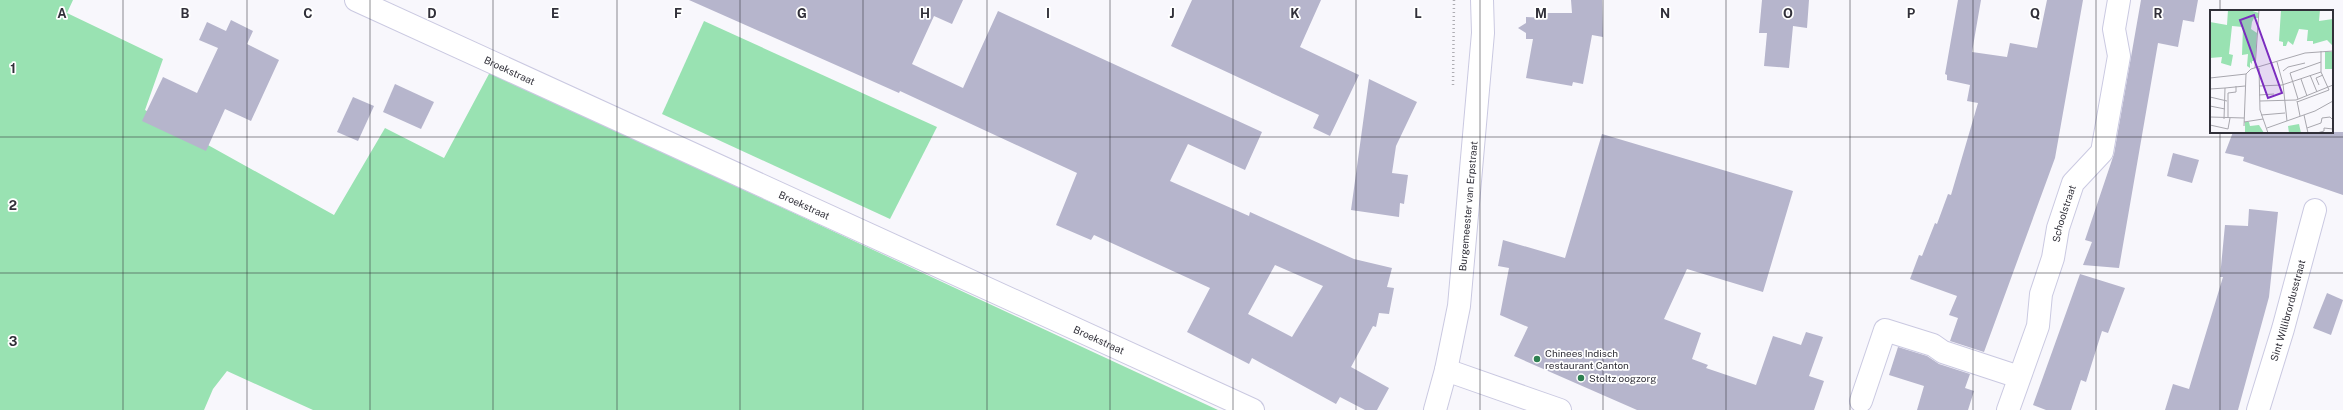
<svg xmlns="http://www.w3.org/2000/svg" width="2343" height="410" viewBox="0 0 2343 410" font-family="'Public Sans',sans-serif">
<rect width="100%" height="100%" fill="#f8f7fc"/>
<!-- green -->
<g fill="#99e2b2">
<path d="M0 0H73L67 13 163 59 145 110 334 215 385 128 444 158 490 72 1218 410H313L227 371 213 389 204 410H0Z"/>
<path d="M704 21 937 127 890 219 662 114Z"/>
</g>
<!-- building -->
<g fill="#b6b5cc" fill-rule="evenodd">
<path d="M689 0H963L952 24 934 16 912 64 963 88 998 11 1262 132 1245 170 1188 144 1170 181 1249 216 1250 212 1354 259 1392 268 1387 287 1394 288 1389 314 1379 313 1376 327 1373 326 1351 367 1389 388 1377 410H1365L1340 397 1336 404 1252 358 1249 364 1187 332 1210 288 1094 235 1091 240 1056 225 1077 173 900 91 899 93ZM1275 265 1323 286 1292 337 1248 314Z"/>
<path d="M1192 0H1321L1300 47 1359 75 1330 136 1313 128 1319 115 1171 46Z"/>
<path d="M1571 0H1602L1603 37 1592 35 1583 84 1573 82 1572 86 1526 78 1533 39H1526V33L1518 28 1526 23V17L1547 18V13H1572Z"/>
<path d="M1762 0H1809L1807 28 1793 26 1789 68 1764 66 1767 33H1759Z"/>
<path d="M1958 0H1981L1972 52 2007 57 2010 43 2037 48 2047 0H2083L2055 158 1984 352 1950 341 1958 318 1949 315 1957 296 1910 279 1919 255 1922 256 1935 223 1937 224 1948 194 1951 195 1978 103 1967 101 1970 85 1947 80V75L1945 74Z"/>
<path d="M2141 0H2198L2194 22 2183 20 2178 47 2158 43 2119 268 2083 265 2092 242 2085 240 2114 154Z"/>
<path d="M231 20 253 31 247 44 279 60 251 121 225 109 206 151 142 121 163 77 197 93 218 48 199 40 207 22 226 31Z"/>
<path d="M1369 79 1417 102 1396 146 1392 173 1408 175 1404 204 1400 203 1399 217 1351 210Z"/>
<path d="M395 84 434 102 421 129 383 112Z"/>
<path d="M353 97 374 106 358 141 337 132Z"/>
<path d="M2233 132H2343V195L2243 161 2244 157 2225 153Z"/>
<path d="M1602 134 1793 191 1763 292 1687 269 1664 319 1701 333 1692 359 1708 365 1706 368 1756 385 1773 336 1801 345 1806 332 1823 337 1809 376 1824 381 1814 410H1637L1514 356 1528 327 1500 315 1509 268 1498 266 1503 240 1565 258Z"/>
<path d="M2173 153 2199 160 2192 183 2167 176Z"/>
<path d="M2249 209 2278 212 2269 297 2238 410H2165L2173 384 2189 389 2223 277H2220L2225 225 2248 226Z"/>
<path d="M2080 274 2125 288 2108 333 2102 331 2086 382 2081 380 2071 410H2046L2033 405Z"/>
<path d="M2327 293 2343 300 2331 335 2313 328Z"/>
<path d="M1898 347 1927 356 1939 364 1970 374 1965 388 1974 391 1968 410H1917L1924 386 1889 375Z"/>
</g>
<g fill="none" stroke-linecap="round" stroke-linejoin="round">
<!-- minor casing -->
<g stroke="#cac9e1" stroke-width="24">
<g id="minor">
<path id="s1" d="M356 0 1253 410"/>
<path d="M1446 370 1560 410"/>
<path d="M1861 401 1885 330 1933 345 1943 352 2019 377"/>
<path id="s2" d="M1435 410 1446 370 1459 306 1483 33 1482 0"/>
<path id="s3" d="M2008 410 2038 326 2041 294 2053 258 2058 228 2073 183 2102 152 2119 56 2114 29 2119 0"/>
<path id="s4" d="M2258 410 2283 329 2315 210"/>
</g>
</g>
<!-- path -->
<path stroke="#aeadb3" stroke-width="2.5" stroke-dasharray="1 3" stroke-linecap="butt" d="M1453 85 1454 0"/>
<!-- minor -->
<use href="#minor" stroke="#fff" stroke-width="22"/>
</g>
<!-- grid -->
<path fill="none" stroke="#313039" stroke-width="1" stroke-opacity="0.55" d="M123 0V410M247 0V410M370 0V410M493 0V410M617 0V410M740 0V410M863 0V410M987 0V410M1110 0V410M1233 0V410M1356 0V410M1480 0V410M1603 0V410M1726 0V410M1850 0V410M1973 0V410M2096 0V410M2220 0V11M2220 132V410M0 137H2343M0 273H2343"/>
<!-- markers -->
<g fill="#2e8051" stroke="#fff" stroke-width="1.5">
<circle cx="1537" cy="359" r="4"/>
<circle cx="1581" cy="378" r="4"/>
</g>
<g text-anchor="middle" stroke-width="3.5" stroke-linejoin="round" paint-order="stroke">
<!-- street labels -->
<g font-size="10" fill="#313039" stroke="#fff">
<text dy="4" stroke="none"><textPath href="#s1" startOffset="169">Broekstraat</textPath></text>
<text dy="4" stroke="none"><textPath href="#s1" startOffset="493">Broekstraat</textPath></text>
<text dy="4" stroke="none"><textPath href="#s2" startOffset="207">Burgemeester van Erpstraat</textPath></text>
<text dy="4" stroke="none"><textPath href="#s3" startOffset="205">Schoolstraat</textPath></text>
<text dy="4" stroke="none"><textPath href="#s4" startOffset="104">Sint Willibrordusstraat</textPath></text>
<text dy="4" stroke="none"><textPath href="#s1" startOffset="817">Broekstraat</textPath></text>
</g>
<!-- poi labels -->
<g font-size="10" fill="#313039" stroke="#fff" text-anchor="start">
<text x="1545" y="357">Chinees Indisch<tspan x="1545" dy="12">restaurant Canton</tspan></text>
<text x="1589" y="382">Stoltz oogzorg</text>
</g>
</g>
<!-- overview -->
<g transform="translate(2210 10)">
<rect width="123" height="123" fill="#f8f7fc"/>
<path d="M18 0H39L49 3 48 8H44L42 12 41 19 47 23 45 51H42V54L40 52V58L37 56 38 44 32 45 33 17 22 16 19 44 23 45 21 56 11 53 12 47 0 48V12L17 15ZM71 0H110L109 11 123 9 122 35 117 30 103 34V31H97L98 20 89 19 83 35 78 31 76 36H73V32L69 31ZM115 41 123 42V59H115ZM35 112H39L40 116 49 115 54 123H35ZM89 114 91 123H79L78 116Z" fill="#99e2b2"/>
<path fill="none" stroke="#a8a7ae" stroke-width="1" d="M67 52 73 74 77 111M45 58 49 0M49 58 50 100 58 123M73 61 78 57 95 53M36 64 41 59 95 43 123 41M100 65 107 82M0 68 36 64M91 69 97 86M109 75 106 68 113 65M49 76 72 75 111 62M15 78 35 76M0 79 15 78 14 109M49 85 64 84M0 87 17 91M88 89 80 63 111 52M50 91 86 90 123 75M87 91 90 106M87 92 119 80 111 62V41M0 96 15 99M51 105 75 103M94 105 98 123M0 107 34 108M18 108V83L26 82V76M34 112 53 109M0 115 18 119 20 108M34 116 36 64M57 118 105 101 123 91M97 118 111 113 112 108 120 107 123 110M107 123 114 121V118L123 119"/>
<path fill="#7b2cbf" fill-opacity="0.15" stroke="#7b2cbf" stroke-width="2" d="M44 5 72 83 58 88 30 10Z"/>
<rect width="123" height="123" fill="none" stroke="#313039" stroke-width="2"/>
</g>
<g font-size="13" text-anchor="middle" font-weight="bold" fill="#313039" stroke="#fff" stroke-width="3.5" stroke-linejoin="round" paint-order="stroke">
<text x="62" y="18">A</text>
<text x="185" y="18">B</text>
<text x="308" y="18">C</text>
<text x="432" y="18">D</text>
<text x="555" y="18">E</text>
<text x="678" y="18">F</text>
<text x="802" y="18">G</text>
<text x="925" y="18">H</text>
<text x="1048" y="18">I</text>
<text x="1172" y="18">J</text>
<text x="1295" y="18">K</text>
<text x="1418" y="18">L</text>
<text x="1541" y="18">M</text>
<text x="1665" y="18">N</text>
<text x="1788" y="18">O</text>
<text x="1911" y="18">P</text>
<text x="2035" y="18">Q</text>
<text x="2158" y="18">R</text>
<text x="13" y="73">1</text>
<text x="13" y="210">2</text>
<text x="13" y="346">3</text>
</g>
</svg>
